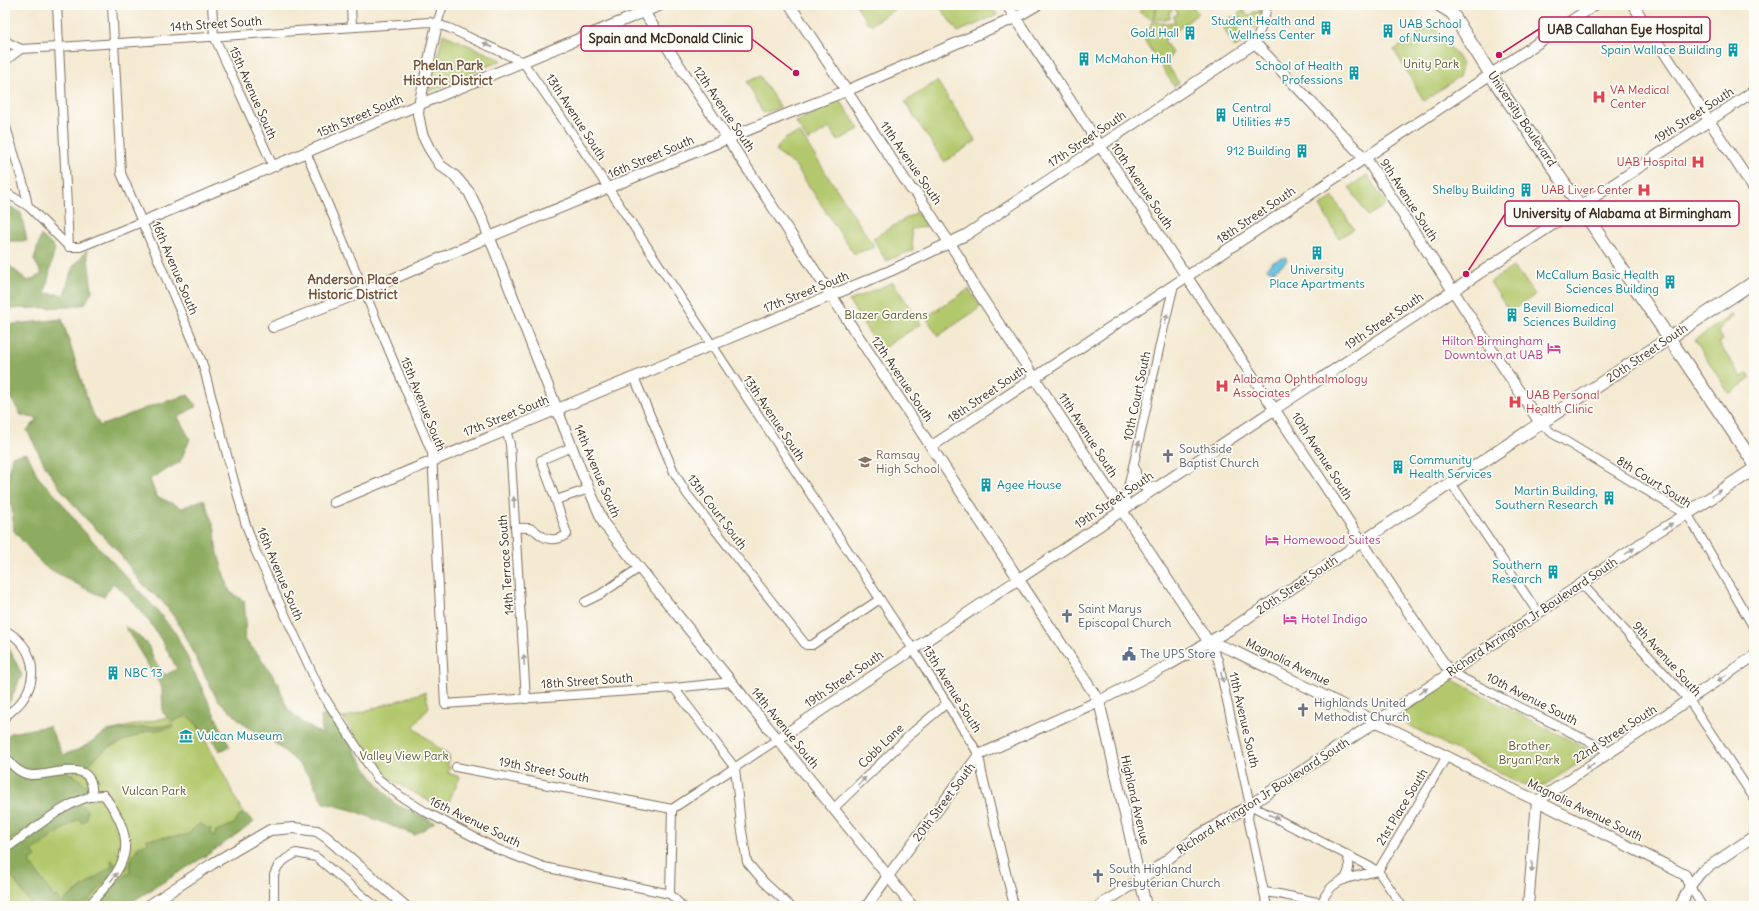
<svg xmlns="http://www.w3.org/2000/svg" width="1759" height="911" viewBox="0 0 1759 911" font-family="Delius,sans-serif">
<rect width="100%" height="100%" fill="#fdfcf7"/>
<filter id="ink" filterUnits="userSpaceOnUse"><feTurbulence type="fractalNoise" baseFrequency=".025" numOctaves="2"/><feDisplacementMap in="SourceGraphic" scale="8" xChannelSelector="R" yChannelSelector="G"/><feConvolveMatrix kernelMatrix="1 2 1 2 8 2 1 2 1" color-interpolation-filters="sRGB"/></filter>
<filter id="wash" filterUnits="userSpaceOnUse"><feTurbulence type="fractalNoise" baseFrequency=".012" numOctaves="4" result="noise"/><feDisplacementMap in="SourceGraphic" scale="16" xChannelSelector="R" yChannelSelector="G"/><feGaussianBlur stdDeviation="0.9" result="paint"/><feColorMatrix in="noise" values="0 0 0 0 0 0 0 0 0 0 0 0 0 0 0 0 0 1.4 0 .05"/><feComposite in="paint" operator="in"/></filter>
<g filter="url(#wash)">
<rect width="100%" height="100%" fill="#f4e9d1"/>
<!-- green -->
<g fill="#b3c86c" stroke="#777945">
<path d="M856 5H901L872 24 867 22Z"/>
<path d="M938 5H991L997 15 958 32Z"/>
<path d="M1145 5H1157L1152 20 1139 12Z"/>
<path d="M1159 5H1170L1172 11 1169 12 1170 18H1166V20L1153 19Z"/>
<path d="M1180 5H1189L1199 13 1164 40 1172 53 1167 64 1179 83 1174 86 1145 41 1152 21 1163 23 1175 22 1173 16 1178 14 1175 8Z"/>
<path d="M1259 5H1263L1260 18 1255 29 1239 19V11H1245V14L1252 15 1253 12H1259Z"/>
<path d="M1232 16 1244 42 1235 48 1224 29 1225 23Z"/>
<path d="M1433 24 1463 64 1459 77 1424 101 1394 50Z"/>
<path d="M443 34 502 60 429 92Z"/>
<path d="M760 76 780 107V108L763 113 747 82Z"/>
<path d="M937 81 976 141 944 162 905 102Z"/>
<path d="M840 100 859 129 838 141 829 128 808 141 796 122Z"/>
<path d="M800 133 869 239 875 247 854 254 795 165 776 152C779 140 789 136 800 133Z"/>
<path d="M1367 175 1387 204 1368 216 1349 187Z"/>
<path d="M1333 197 1354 229 1339 238 1320 206Z"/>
<path d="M917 212 926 227 911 229 913 250 886 261 873 238Z"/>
<path d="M1513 267 1517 273 1522 276 1535 295 1514 309 1507 308 1490 282Z"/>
<path d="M893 282 921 324 880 350 849 301Z"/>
<path d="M969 289 981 307 938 336 926 317Z"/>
<path d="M1732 314 1734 316 1720 328 1719 332 1723 340 1719 343 1741 377 1747 374 1749 375 1750 379 1729 394 1695 340Z"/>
<path d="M1451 679 1595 753 1535 791 1395 718Z"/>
<path d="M425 692 429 707 413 727 450 757 447 765 450 767 448 773 460 777 445 810 384 776 343 718Z"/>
<path d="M193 717 221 769 247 821 104 906H5V824L72 776 82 748 108 731 164 718Z"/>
</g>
<!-- forest -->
<g fill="#8eac60" stroke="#646b3f">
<path d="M5 203 21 213 27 241H5Z"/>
<path d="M41 235 55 248 45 293 64 295 72 268 87 250 92 291 85 304 69 307 5 309V262L28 281 42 274 34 260Z"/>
<path d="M62 319 90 408 100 426 151 406 188 395 197 406 178 417 190 439 180 462 150 479 156 496 182 508 204 499 215 529 216 546 224 575 230 592 244 601 246 621 244 639 258 654 278 683 287 708 304 724 322 734 321 717 329 712 372 777 395 804 435 822 415 835 352 810 324 803 310 777 295 760 271 740 246 726 217 699 177 621 162 601 141 583 117 550 83 516 59 487 46 467 27 430 38 419 21 415 5 389V325Z"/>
<path d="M27 453 38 477 58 498 81 528 156 609 176 634 230 747 219 751 213 741 187 715 172 722 163 713 162 688 125 627 138 635 148 645 154 660 165 675 177 669C159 634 144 609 113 583L104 597 84 588 44 566 14 531 12 509 5 488 12 456Z"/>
<path d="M5 640 22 675 5 711Z"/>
<path d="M172 725 173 728 147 731 107 748 84 768H79L78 766 62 768 71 773 90 788 84 795 65 805 5 843V763L7 764 10 756C4 745 4 744 10 733L49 726 63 755 82 748 108 731Z"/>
<path d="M82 805 87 810 86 820 82 823 78 819 32 851 36 857 29 862 54 897 57 896 61 902 55 906H32L10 874 5 877V853C24 840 61 808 82 805Z"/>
<path d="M246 814 254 822 210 853 125 906H92L104 893 130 872C128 863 134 854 139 846L148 843 147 839 187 835 200 823 208 829 211 828V833L214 837 216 831 234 824 240 815Z"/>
<path d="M111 860H112L115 864V871L86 904 83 906H60L64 903 63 901 112 866Z"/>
</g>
<!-- water -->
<path fill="#61bedf" stroke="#4e747e" d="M1282 258H1286L1287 260 1285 263 1274 271H1269L1267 268 1269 265 1275 261Z"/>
</g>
<g filter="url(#ink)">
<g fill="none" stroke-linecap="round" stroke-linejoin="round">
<!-- minor casing -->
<g stroke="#7c6d5d" stroke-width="10">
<g id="minor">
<path d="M57 5 69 247"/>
<path d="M112 5 121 173 202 362 245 522 255 550 321 692 377 778 400 796 424 811 497 849 544 867 670 894 682 906"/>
<path d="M212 5 214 36 273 166"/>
<path d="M351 5 352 27"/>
<path d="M437 24 443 5"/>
<path d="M5 41 21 49 59 47 430 22 449 28 523 62 562 118 913 649 979 755 982 773 1014 906"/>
<path d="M1255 43 1264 21 1267 5"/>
<path d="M5 61 21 49"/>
<path d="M5 124 24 186 28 206"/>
<path d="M306 152 432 453 445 704 674 688 731 682"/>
<path d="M5 192 28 206 69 247H80L142 222"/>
<path d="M634 377 674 472 687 494 806 645H812L880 599"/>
<path d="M1540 423 1552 433 1682 512 1691 520 1754 628"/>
<path d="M506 430 510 444 526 699"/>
<path d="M1451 483 1538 613"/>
<path d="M556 500 589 489"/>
<path d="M1122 511C1142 436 1155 360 1174 285"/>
<path d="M515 528C521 528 527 527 532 529 536 530 538 534 542 536 549 541 560 540 567 534L554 495 541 460 572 447"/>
<path d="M1581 583 1689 700 1754 798"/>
<path d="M585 602 601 594 639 568"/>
<path d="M5 630C33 646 41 675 21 702 17 707 10 712 5 717"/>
<path d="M1208 641 1218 660 1250 805 1378 871 1402 906"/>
<path d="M1450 672 1610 752"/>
<path d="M674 688 735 768 741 825 747 862 764 882 790 906"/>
<path d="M5 755C11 765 19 774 31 775 54 776 96 755 92 797"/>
<path d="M456 767 672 809 778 739"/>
<path d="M1250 805 1248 818 1267 906"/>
<path d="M834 808 914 731 947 703"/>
<path d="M5 849C31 832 73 794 104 795 141 846 126 866 88 906"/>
<path d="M1378 871 1447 756"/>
<path d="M1344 880C1350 871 1351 864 1346 854"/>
<path d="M1690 886 1702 906"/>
<path d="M1264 892 1279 894 1322 903C1330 877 1355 877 1378 871"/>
<path d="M670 894 672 809"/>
<path d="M274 906V875L278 866 286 859 296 853 316 857 375 906"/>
</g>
</g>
<!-- tertiary casing -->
<g stroke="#7c6d5d" stroke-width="12">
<g id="tertiary">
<path d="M790 5 911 189 916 192 960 259 974 286 1208 641"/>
<path d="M1007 5 1423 634 1450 672"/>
<path d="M1633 5 1754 189"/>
<path d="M644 12 1099 701 1146 906"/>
<path d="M437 24 419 105 418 114 422 134 429 148 440 165 455 176 469 192 482 218 582 473 604 524 912 906"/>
<path d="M142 222 389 117 661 5"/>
<path d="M273 327 372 288 482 240 787 114 846 91 1015 18 1037 5"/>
<path d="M932 446 1595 5"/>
<path d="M1134 468 1137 482 1144 486 1155 488"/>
<path d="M334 502 890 271 966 235 1255 43 1369 163 1540 423"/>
<path d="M1651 536 1685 515"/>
<path d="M1208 641 1234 651 1652 858 1685 875 1690 886"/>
<path d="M778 739 1754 91"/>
<path d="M148 906 212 864 270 830 294 828 317 831 326 837 405 906"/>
<path d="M867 906 888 876 979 755 1099 701 1167 666 1231 629 1408 511"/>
<path d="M1099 906 1151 872 1198 836 1250 805 1444 677 1646 540"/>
<path d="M1528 906 1537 801 1754 656"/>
<path d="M1680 906 1690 886 1701 872 1754 836"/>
</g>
</g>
<!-- secondary casing -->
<g stroke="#7c6d5d" stroke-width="14">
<g id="secondary">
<path d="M1439 5 1452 13 1498 86 1754 463"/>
<path d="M1408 511 1754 282"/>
<path d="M1685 515 1754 469"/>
</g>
</g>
<!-- minor -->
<use href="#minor" stroke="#fff" stroke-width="8"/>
<!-- tertiary -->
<use href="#tertiary" stroke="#fff" stroke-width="10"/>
<!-- secondary -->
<use href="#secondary" stroke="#fff" stroke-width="12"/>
</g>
<!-- one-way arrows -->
<defs><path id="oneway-solid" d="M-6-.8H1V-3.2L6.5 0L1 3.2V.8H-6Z"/></defs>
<g fill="#a79f9a">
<use href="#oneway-solid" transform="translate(488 45) rotate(-155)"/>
<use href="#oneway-solid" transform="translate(1166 319) rotate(-77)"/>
<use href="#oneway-solid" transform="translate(1138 446) rotate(-78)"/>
<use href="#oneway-solid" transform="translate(1717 493) rotate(-34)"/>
<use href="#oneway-solid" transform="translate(514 502) rotate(-93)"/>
<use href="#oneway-solid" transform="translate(1668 526) rotate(-33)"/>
<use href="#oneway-solid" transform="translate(1630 551) rotate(-34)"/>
<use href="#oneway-solid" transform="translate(524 660) rotate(-94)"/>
<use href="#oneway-solid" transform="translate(1222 677) rotate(77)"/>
<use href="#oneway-solid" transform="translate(1722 678) rotate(146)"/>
<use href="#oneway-solid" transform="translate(1423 691) rotate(-33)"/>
<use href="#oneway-solid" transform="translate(1590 766) rotate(146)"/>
<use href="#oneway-solid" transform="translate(862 781) rotate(-44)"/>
<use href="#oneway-solid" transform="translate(1274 817) rotate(27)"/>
<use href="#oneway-solid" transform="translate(1532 867) rotate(93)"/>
<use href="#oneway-solid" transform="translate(114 877) rotate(-52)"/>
</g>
</g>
<!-- icons -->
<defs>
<g id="building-bare" transform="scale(1.08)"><path d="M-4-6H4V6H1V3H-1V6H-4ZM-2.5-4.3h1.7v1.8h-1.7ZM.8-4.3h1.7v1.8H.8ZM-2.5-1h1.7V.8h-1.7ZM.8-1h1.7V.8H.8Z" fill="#0f9aa8" stroke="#fdfcf7" stroke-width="2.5" paint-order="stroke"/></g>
<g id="hospital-bare" transform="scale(1.08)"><path d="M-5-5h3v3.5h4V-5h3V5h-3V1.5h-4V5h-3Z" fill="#e0444e" stroke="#fdfcf7" stroke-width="2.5" paint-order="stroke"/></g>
<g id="hotel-bare" transform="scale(1.08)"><path d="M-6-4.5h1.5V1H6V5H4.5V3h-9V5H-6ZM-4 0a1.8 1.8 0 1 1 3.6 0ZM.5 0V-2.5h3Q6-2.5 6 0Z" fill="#d1479c" stroke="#fdfcf7" stroke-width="2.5" paint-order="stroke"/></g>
<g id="church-bare" transform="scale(1.08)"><path d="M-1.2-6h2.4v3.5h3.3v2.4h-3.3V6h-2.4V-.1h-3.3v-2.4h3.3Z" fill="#6b7280" stroke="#fdfcf7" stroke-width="2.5" paint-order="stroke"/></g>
<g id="school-bare" transform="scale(1.08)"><path d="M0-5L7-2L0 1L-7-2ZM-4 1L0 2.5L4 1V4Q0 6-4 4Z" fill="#8d6e63" stroke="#fdfcf7" stroke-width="2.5" paint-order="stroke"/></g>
<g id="civic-bare" transform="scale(1.08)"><path d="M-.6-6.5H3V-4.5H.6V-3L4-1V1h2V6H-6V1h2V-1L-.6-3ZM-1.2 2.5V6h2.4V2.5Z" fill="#5c6f8a" stroke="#fdfcf7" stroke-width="2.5" paint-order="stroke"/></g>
<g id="museum-bare" transform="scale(1.08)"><path d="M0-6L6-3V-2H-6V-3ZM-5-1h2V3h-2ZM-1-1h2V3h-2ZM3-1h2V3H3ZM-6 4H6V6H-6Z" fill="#0f9aa8" stroke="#fdfcf7" stroke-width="2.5" paint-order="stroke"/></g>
</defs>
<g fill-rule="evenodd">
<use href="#building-bare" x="1326" y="28"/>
<use href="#building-bare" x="1388" y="31"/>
<use href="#building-bare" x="1190" y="33"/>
<use href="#building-bare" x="1733" y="50"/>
<use href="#building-bare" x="1084" y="59"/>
<use href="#building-bare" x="1354" y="73"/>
<use href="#hospital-bare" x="1599" y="97"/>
<use href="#building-bare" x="1221" y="115"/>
<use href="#building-bare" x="1302" y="151"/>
<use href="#hospital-bare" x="1698" y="162"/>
<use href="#building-bare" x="1526" y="190"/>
<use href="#hospital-bare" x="1644" y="190"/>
<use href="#building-bare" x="1317" y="253"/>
<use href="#building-bare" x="1670" y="282"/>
<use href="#building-bare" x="1512" y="315"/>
<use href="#hotel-bare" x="1554" y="348"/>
<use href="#hospital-bare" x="1222" y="386"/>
<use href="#hospital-bare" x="1515" y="402"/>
<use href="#church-bare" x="1168" y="456"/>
<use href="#school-bare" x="865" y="462"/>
<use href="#building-bare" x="1398" y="467"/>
<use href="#building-bare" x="986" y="485"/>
<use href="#building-bare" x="1609" y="498"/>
<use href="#hotel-bare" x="1272" y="540"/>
<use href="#building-bare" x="1553" y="572"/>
<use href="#church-bare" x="1067" y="616"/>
<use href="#hotel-bare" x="1290" y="619"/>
<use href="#civic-bare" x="1129" y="654"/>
<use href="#building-bare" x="113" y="673"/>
<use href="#church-bare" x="1303" y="710"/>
<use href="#museum-bare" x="186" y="736"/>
<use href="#church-bare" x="1098" y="876"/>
</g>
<g text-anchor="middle" stroke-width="3.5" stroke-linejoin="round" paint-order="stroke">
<!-- culture labels -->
<g font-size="12" fill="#0d838f" stroke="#fdfcf7" text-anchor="end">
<text x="1315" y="25">Student Health and<tspan x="1315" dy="14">Wellness Center</tspan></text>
<text x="1399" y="28" text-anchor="start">UAB School<tspan x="1399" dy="14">of Nursing</tspan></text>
<text x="1179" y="37">Gold Hall</text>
<text x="1722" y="54">Spain Wallace Building</text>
<text x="1095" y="63" text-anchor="start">McMahon Hall</text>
<text x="1343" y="70">School of Health<tspan x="1343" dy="14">Professions</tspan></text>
<text x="1232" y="112" text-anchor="start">Central<tspan x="1232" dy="14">Utilities #5</tspan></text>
<text x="1291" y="155">912 Building</text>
<text x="1515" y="194">Shelby Building</text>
<text x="1317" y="274" text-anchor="middle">University<tspan x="1317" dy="14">Place Apartments</tspan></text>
<text x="1659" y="279">McCallum Basic Health<tspan x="1659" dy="14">Sciences Building</tspan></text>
<text x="1523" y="312" text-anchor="start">Bevill Biomedical<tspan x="1523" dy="14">Sciences Building</tspan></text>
<text x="1409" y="464" text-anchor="start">Community<tspan x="1409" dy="14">Health Services</tspan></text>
<text x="997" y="489" text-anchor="start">Agee House</text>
<text x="1598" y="495">Martin Building,<tspan x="1598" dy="14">Southern Research</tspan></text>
<text x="1542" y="569">Southern<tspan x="1542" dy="14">Research</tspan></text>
<text x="124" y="677" text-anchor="start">NBC 13</text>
<text x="197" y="740" text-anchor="start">Vulcan Museum</text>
</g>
<!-- street labels -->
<g font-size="12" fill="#3b2a1e" stroke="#fdfcf7">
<text transform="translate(216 24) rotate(-4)" y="4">14th Street South</text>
<text transform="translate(253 93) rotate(66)" y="4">15th Avenue South</text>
<text transform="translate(724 109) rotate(56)" y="4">12th Avenue South</text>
<text transform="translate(1694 115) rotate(-33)" y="4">19th Street South</text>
<text transform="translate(360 116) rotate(-23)" y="4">15th Street South</text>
<text transform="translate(576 117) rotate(57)" y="4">13th Avenue South</text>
<text transform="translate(1522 119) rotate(56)" y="4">University Boulevard</text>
<text transform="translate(1087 139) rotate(-34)" y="4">17th Street South</text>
<text transform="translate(651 157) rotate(-23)" y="4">16th Street South</text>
<text transform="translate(911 163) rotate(55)" y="4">11th Avenue South</text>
<text transform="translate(1142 186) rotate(56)" y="4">10th Avenue South</text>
<text transform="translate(1409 200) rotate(57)" y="4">9th Avenue South</text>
<text transform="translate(1256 215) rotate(-34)" y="4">18th Street South</text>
<text transform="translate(175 268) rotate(67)" y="4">16th Avenue South</text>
<text transform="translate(806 292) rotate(-22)" y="4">17th Street South</text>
<text transform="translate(1384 321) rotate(-34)" y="4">19th Street South</text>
<text transform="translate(1647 353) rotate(-34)" y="4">20th Street South</text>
<text transform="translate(902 379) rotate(56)" y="4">12th Avenue South</text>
<text transform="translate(987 394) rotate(-34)" y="4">18th Street South</text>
<text transform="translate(1137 396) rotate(-78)" y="4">10th Court South</text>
<text transform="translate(423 404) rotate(68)" y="4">15th Avenue South</text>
<text transform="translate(506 416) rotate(-22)" y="4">17th Street South</text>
<text transform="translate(774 418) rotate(56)" y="4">13th Avenue South</text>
<text transform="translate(1088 435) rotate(57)" y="4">11th Avenue South</text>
<text transform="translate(1322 456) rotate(57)" y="4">10th Avenue South</text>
<text transform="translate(597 471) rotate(67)" y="4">14th Avenue South</text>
<text transform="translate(1654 482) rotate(32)" y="4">8th Court South</text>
<text transform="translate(1114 500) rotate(-34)" y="4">19th Street South</text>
<text transform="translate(717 512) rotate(53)" y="4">13th Court South</text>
<text transform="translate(506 565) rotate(-94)" y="4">14th Terrace South</text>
<text transform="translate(280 574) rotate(67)" y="4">16th Avenue South</text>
<text transform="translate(1297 585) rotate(-34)" y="4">20th Street South</text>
<text transform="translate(1532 617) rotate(-34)" y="4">Richard Arrington Jr Boulevard South</text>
<text transform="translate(1667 659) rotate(48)" y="4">9th Avenue South</text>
<text transform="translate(1288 662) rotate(26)" y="4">Magnolia Avenue</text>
<text transform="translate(844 679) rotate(-34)" y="4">19th Street South</text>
<text transform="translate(587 681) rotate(-4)" y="4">18th Street South</text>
<text transform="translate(952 689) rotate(58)" y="4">13th Avenue South</text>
<text transform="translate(1532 699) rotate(27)" y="4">10th Avenue South</text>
<text transform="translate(1244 720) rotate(77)" y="4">11th Avenue South</text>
<text transform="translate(785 728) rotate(51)" y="4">14th Avenue South</text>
<text transform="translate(1615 734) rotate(-33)" y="4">22nd Street South</text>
<text transform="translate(881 746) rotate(-44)" y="4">Cobb Lane</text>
<text transform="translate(544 770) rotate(11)" y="4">19th Street South</text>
<text transform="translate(1263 796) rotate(-33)" y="4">Richard Arrington Jr Boulevard South</text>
<text transform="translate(1135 800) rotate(77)" y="4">Highland Avenue</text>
<text transform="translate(944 802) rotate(-53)" y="4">20th Street South</text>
<text transform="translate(1402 807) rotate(-59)" y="4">21st Place South</text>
<text transform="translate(1585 810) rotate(26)" y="4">Magnolia Avenue South</text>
<text transform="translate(475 822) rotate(26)" y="4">16th Avenue South</text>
</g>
<!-- park labels -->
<g font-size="12" fill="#5f5935" stroke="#fdfcf7">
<text x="1431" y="68">Unity Park</text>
<text x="886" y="319">Blazer Gardens</text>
<text x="1529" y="750">Brother<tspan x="1529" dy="14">Bryan Park</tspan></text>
<text x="404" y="760">Valley View Park</text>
<text x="154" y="795">Vulcan Park</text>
</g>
<!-- health labels -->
<g font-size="12" fill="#be3a42" stroke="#fdfcf7" text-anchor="start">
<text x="1610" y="94">VA Medical<tspan x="1610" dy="14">Center</tspan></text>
<text x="1687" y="166" text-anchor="end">UAB Hospital</text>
<text x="1633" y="194" text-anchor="end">UAB Liver Center</text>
<text x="1233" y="383">Alabama Ophthalmology<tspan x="1233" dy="14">Associates</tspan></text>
<text x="1526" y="399">UAB Personal<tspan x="1526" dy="14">Health Clinic</tspan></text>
</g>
<!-- hotel labels -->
<g font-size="12" fill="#b23c85" stroke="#fdfcf7" text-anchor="start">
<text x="1543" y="345" text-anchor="end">Hilton Birmingham<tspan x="1543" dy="14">Downtown at UAB</tspan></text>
<text x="1283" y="544">Homewood Suites</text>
<text x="1301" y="623">Hotel Indigo</text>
</g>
<!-- worship labels -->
<g font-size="12" fill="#5b616d" stroke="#fdfcf7" text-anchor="start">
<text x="1179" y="453">Southside<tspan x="1179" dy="14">Baptist Church</tspan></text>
<text x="1078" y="613">Saint Marys<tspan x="1078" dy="14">Episcopal Church</tspan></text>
<text x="1314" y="707">Highlands United<tspan x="1314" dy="14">Methodist Church</tspan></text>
<text x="1109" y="873">South Highland<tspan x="1109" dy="14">Presbyterian Church</tspan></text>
</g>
<!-- education labels -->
<g font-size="12" fill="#785e54" stroke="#fdfcf7" text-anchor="start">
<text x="876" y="459">Ramsay<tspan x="876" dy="14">High School</tspan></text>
</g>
<!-- service labels -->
<g font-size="12" fill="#4e5e75" stroke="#fdfcf7" text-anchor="start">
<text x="1140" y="658">The UPS Store</text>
</g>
<!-- neighbourhood labels -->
<g font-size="13" font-weight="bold" fill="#73523a" stroke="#fdfcf7">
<text x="448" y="70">Phelan Park<tspan x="448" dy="15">Historic District</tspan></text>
<text x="353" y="284">Anderson Place<tspan x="353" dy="15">Historic District</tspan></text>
</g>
</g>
<!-- callouts -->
<path fill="none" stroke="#c2185b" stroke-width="1.5" d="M1499 55L1539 29M796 73L752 39M1466 274L1505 214"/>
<g fill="#c2185b" stroke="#fdfcf7" stroke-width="1.5">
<circle cx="1499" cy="55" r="4"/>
<circle cx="796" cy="73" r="4"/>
<circle cx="1466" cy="274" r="4"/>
</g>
<g fill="#fdfcf7" stroke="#c2185b" stroke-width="1.5">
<rect x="1539" y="17" width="171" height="25" rx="4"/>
<rect x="581" y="26" width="171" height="25" rx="4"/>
<rect x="1505" y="201" width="234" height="25" rx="4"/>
</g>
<g font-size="13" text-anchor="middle" font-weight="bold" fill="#3b2a1e">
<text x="1625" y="34">UAB Callahan Eye Hospital</text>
<text x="666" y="43">Spain and McDonald Clinic</text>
<text x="1622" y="218">University of Alabama at Birmingham</text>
</g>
<!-- margin -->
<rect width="1759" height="911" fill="none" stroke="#fdfcf7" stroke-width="20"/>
</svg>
